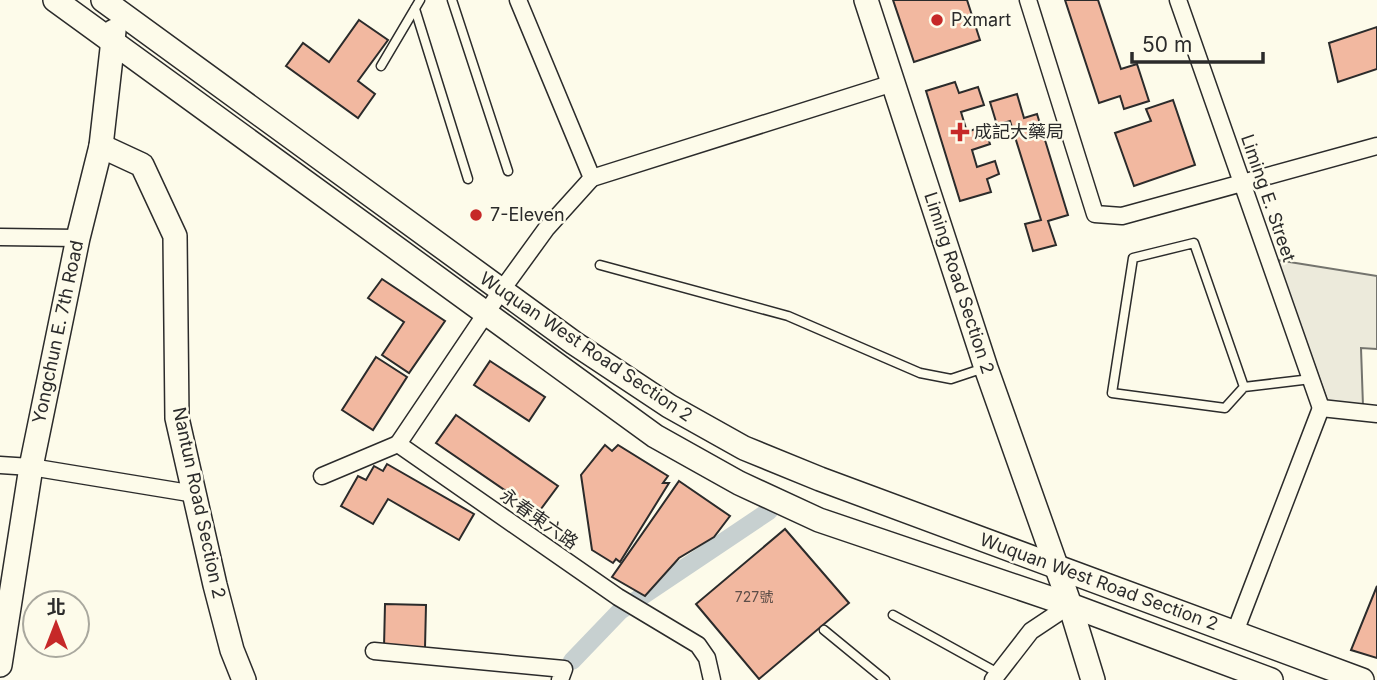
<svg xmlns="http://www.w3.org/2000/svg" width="1377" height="680" viewBox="0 0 1377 680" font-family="Inter,'Noto Sans TC',sans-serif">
<rect width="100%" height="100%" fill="#fdfbea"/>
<!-- parking -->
<path fill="#eceadb" stroke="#74746e" stroke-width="2" d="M1277 260 1377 276V349L1361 348 1363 406 1328 403Z"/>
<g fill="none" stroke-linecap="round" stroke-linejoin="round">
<!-- canal -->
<path stroke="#c7d0d0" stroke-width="18" d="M572 661 620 611 769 511"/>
</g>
<!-- building -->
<g fill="#f2b8a0" stroke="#2b2b2b" stroke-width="2">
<path d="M893 0H967L980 40 914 62Z"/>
<path d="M1065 0H1098L1121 69 1137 64 1149 101 1124 109 1120 96 1099 103Z"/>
<path d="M359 20 388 40 358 81 375 94 358 118 286 66 303 43 329 62Z"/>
<path d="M1377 27V69L1338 82 1329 43Z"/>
<path d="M955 82 959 93 978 87 984 105 961 112 967 132 984 126 990 144 972 150 977 167 995 161 999 174 987 179 991 192 960 201 926 91Z"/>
<path d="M1017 94 1024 118 1037 114 1068 215 1048 221 1056 245 1033 251 1025 224 1041 220 1010 121 997 125 990 102Z"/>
<path d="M1173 100 1195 165 1134 186 1115 133 1151 121 1146 109Z"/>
<path d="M382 279 445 321 409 373 382 355 404 322 368 298Z"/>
<path d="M376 357 407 377 373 430 342 410Z"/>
<path d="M490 361 545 397 529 421 474 385Z"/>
<path d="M456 415 558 486 538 513 436 443Z"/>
<path d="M605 445 612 451 618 445 668 476 663 483H669L620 562 616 559 613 563 592 550 581 475Z"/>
<path d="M387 464 474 514 459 540 388 499 373 524 341 506 358 476 366 480 374 466 383 471Z"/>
<path d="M679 481 730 516 714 537 679 558 645 596 612 577Z"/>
<path d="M785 529 849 603 759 679 696 604Z"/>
<path d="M1377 586V658L1351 650Z"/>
<path d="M385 604 426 605 425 648 384 647Z"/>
</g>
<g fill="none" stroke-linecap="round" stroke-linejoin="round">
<!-- lane casing -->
<g stroke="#2b2b2b" stroke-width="11">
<g id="lane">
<path d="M452 0 508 171"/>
<path d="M415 9 468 179"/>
<path d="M381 66 420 0"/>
<path d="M600 265 788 316 920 373 951 379 984 368"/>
<path d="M1244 387 1225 408 1112 393 1133 258 1194 243 1244 387 1311 379"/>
<path d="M893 615 998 673"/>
<path d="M824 630 885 680"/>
</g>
</g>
<!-- street casing -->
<g stroke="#2b2b2b" stroke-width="19">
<g id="street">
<path d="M518 0 592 178"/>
<path d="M1028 0 1095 214 1122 216 1377 146"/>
<path d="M1178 0 1321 408"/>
<path d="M592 178 893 83"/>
<path d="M0 237 78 238"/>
<path d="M1321 408 1377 414"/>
<path d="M398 444 618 597 698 645 707 658 712 680"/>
<path d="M398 444 501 291 546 229 592 178"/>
<path d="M0 465 31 467 195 494"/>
<path d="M322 476 398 444"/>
<path d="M1235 632 1321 408"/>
<path d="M374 651 564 669 560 680"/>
<path d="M993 680 1031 631 1070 605"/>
</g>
</g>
<!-- secondary casing -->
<g stroke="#2b2b2b" stroke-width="26">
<g id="secondary">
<path d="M55 0 655 436 739 483 819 520 1070 605 1271 680"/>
<path d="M103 0 574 343 669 406 744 448 820 479 1362 680"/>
<path d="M866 0 986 368 1070 605 1093 680"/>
<path d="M101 146 142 165 175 236 177 418 215 585 232 650 244 680"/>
<path d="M0 665 31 467 78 238 101 146 114 31"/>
</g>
</g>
<!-- lane -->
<use href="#lane" stroke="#fdfbea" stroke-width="8"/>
<!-- street -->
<use href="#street" stroke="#fdfbea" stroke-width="16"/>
<!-- secondary -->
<use href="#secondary" stroke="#fdfbea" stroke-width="23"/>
</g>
<!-- markers -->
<g fill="#c62828" stroke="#fdfbea" stroke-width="2.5">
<circle cx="937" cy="20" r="7"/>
<path d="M956.5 121.5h7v7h7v7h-7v7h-7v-7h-7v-7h7z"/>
<circle cx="476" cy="215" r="7"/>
</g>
<g text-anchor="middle" stroke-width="5" stroke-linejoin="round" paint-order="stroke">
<!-- number labels -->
<g font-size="14" fill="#5d4e48">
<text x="754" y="602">727號</text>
</g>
<!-- poi labels -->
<g font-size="18" fill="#2b2b2b" stroke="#fdfbea" text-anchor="start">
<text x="951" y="26">Pxmart</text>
<text x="974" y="138">成記大藥局</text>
<text x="490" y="221">7-Eleven</text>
</g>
<!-- street labels -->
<g font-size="18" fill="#2b2b2b" stroke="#fdfbea">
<text transform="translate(1268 198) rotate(71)" y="6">Liming E. Street</text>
<text transform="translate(959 283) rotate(72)" y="6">Liming Road Section 2</text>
<text transform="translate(58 332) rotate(-78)" y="6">Yongchun E. 7th Road</text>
<text transform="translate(586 347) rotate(34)" y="6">Wuquan West Road Section 2</text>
<text transform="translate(199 503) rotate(78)" y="6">Nantun Road Section 2</text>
<text transform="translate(539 519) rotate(35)" y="6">永春東六路</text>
<text transform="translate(1099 582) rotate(20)" y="6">Wuquan West Road Section 2</text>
</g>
</g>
<!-- north arrow -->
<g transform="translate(56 624)"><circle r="33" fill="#fdfbea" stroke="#a9a89e" stroke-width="2"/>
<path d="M0-5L12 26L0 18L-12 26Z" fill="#c62828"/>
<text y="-10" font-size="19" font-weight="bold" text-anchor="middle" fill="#2b2b2b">北</text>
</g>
<!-- scale -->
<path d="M1132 52v10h131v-10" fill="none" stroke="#2b2b2b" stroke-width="3.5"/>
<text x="1142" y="52" font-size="21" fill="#2b2b2b" stroke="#fdfbea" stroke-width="5" paint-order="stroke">50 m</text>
</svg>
